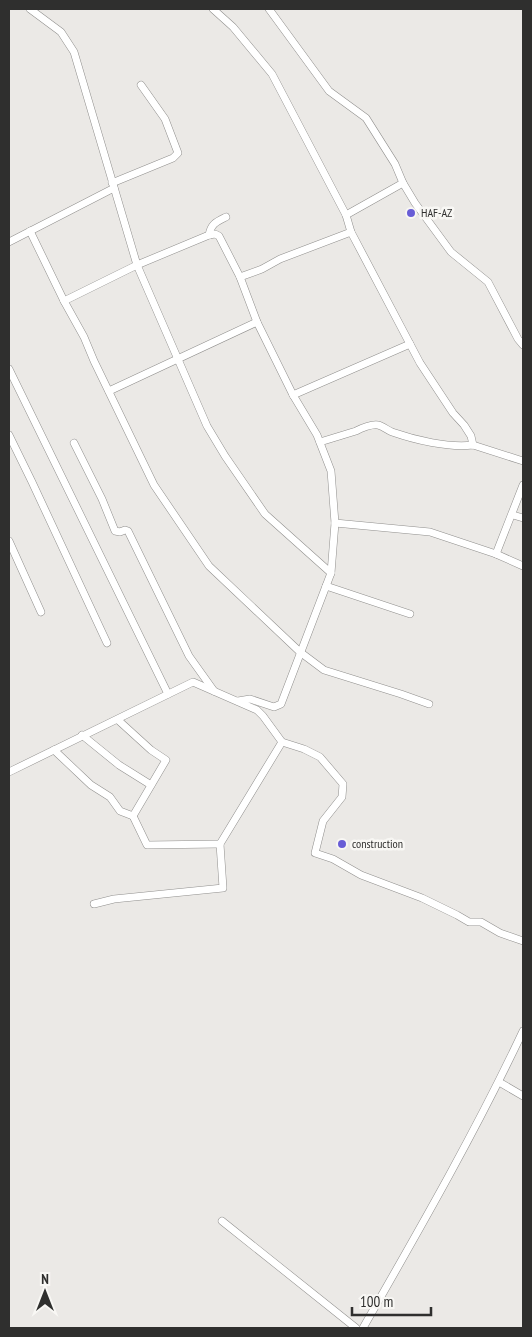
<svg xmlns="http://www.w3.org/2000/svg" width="532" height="1337" viewBox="0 0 532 1337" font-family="'PT Sans Narrow',sans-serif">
<rect width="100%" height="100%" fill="#ebe9e6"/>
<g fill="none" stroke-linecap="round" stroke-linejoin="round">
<!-- minor casing -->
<g stroke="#908f8d" stroke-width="8">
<g id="minor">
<path d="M30 9 61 32 74 52 137 265 207 426 225 456 265 514 331 573 281 704 274 707 250 699 238 701"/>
<path d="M213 9 233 27 272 74 346 215 351 232 420 363 453 413 464 425 471 436 473 445"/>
<path d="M269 9 329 91 366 118 395 164 403 183 415 203 451 252 488 282 518 339 523 345"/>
<path d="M112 183 173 158 178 153 165 119 141 85"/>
<path d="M346 215 403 183"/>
<path d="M30 231 64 301"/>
<path d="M209 235C211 224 216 222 226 217"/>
<path d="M9 242 114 188"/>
<path d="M240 277 262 269 280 259 351 232"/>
<path d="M9 369 168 694"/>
<path d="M109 391 257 322"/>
<path d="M293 395 410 344"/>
<path d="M9 435 32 482 107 643"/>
<path d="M320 442 356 431C361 428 372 424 378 425 383 426 387 430 392 432 415 440 448 448 473 445L523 461"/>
<path d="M74 443 102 499 115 531 120 532 125 530 128 531 189 656 214 691"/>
<path d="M513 515 523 518"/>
<path d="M335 523 430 532 496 554 523 566"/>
<path d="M9 541 41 612"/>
<path d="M496 554 523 485"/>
<path d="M331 573 335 523 331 471 317 435 293 395 257 322 240 277 219 236 215 234 209 235 137 265 64 301 84 337 94 361 154 485 209 566 300 652 324 670 401 694 429 704"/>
<path d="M326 586 410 614"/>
<path d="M82 735 119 765 151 785"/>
<path d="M54 750 91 785 110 797 120 811 133 816 166 760 151 750 118 720"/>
<path d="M9 772 193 682 257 710 263 716 282 742 304 749 320 757 343 784 342 797 323 821 315 853 333 859 361 875 422 898 457 915 469 922H481L500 933 523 941"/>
<path d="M133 816 147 845 220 844"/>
<path d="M94 904 114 899 223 888 220 844 282 742"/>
<path d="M499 1082 523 1096"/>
<path d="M222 1221 356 1328"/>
<path d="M363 1328C419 1230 475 1133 523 1031"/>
</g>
</g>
<!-- minor -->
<use href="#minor" stroke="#fff" stroke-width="7"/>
</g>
<!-- markers -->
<g fill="#685dd6" stroke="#f8f7f4" stroke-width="2">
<circle cx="411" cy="213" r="5"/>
<circle cx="342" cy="844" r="5"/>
</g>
<g text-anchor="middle" stroke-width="5" stroke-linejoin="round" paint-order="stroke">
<!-- poi labels -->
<g font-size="12" fill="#2f2f2e" stroke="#f8f7f4" text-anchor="start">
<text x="421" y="217">HAF-AZ</text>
<text x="352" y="848">construction</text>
</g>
</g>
<!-- border -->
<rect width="532" height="1337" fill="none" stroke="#2f2f2e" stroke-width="20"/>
<!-- north arrow -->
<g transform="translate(45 1292)" stroke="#f8f7f4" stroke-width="4" paint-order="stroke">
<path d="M0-4L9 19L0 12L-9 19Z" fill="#2f2f2e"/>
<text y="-8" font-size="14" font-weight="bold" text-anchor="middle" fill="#2f2f2e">N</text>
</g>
<!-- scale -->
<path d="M352 1307v8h79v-8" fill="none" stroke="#2f2f2e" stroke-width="2.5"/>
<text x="360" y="1307" font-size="15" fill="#2f2f2e" stroke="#f8f7f4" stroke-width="4" paint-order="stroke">100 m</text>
</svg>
